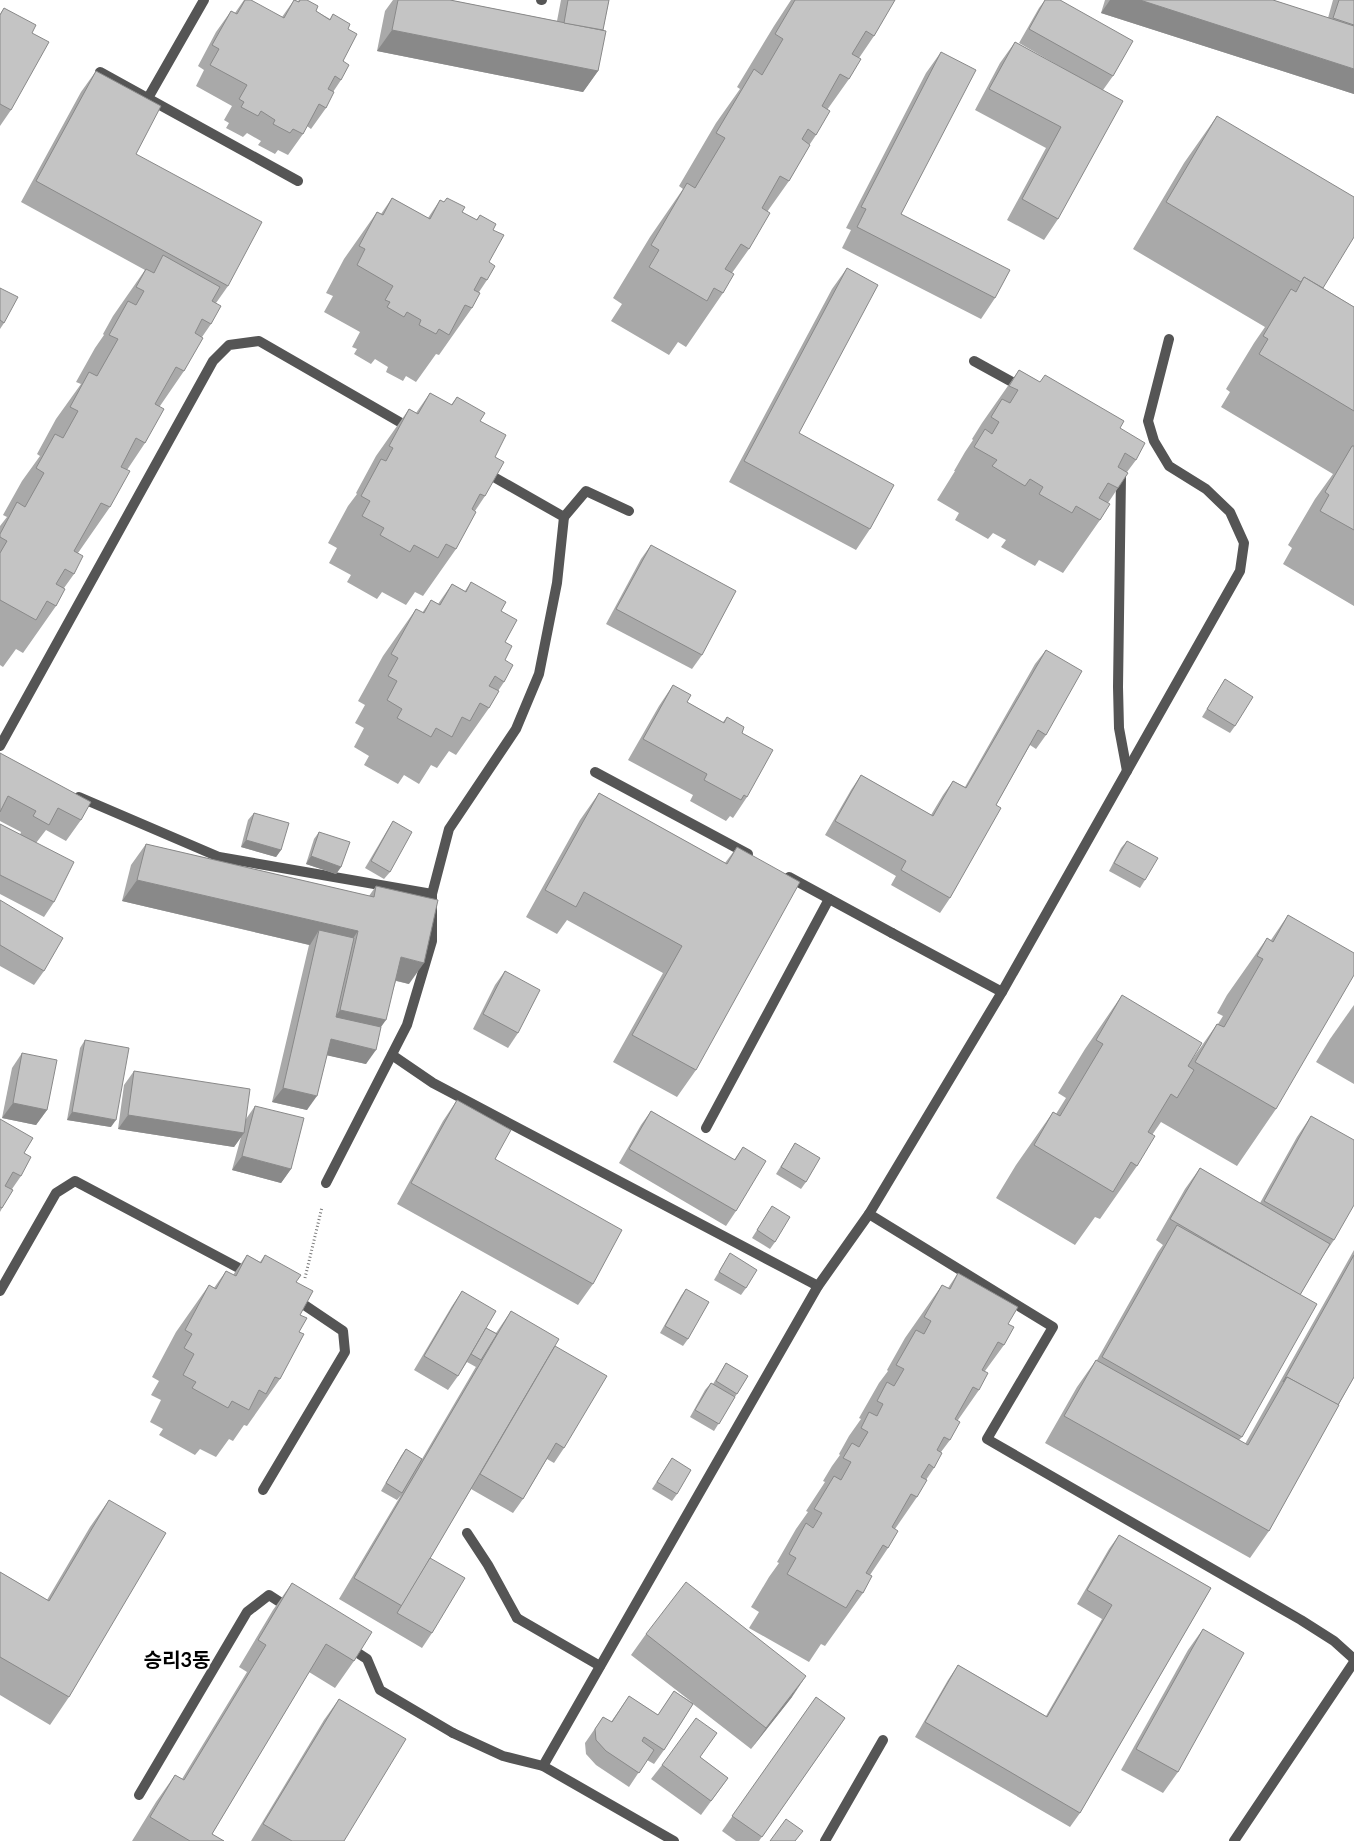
<svg xmlns="http://www.w3.org/2000/svg" width="1354" height="1841" viewBox="0 0 1354 1841" font-family="Lato,'Noto Sans KR',sans-serif">
<rect width="100%" height="100%" fill="#fff"/>
<g fill="none" stroke-linecap="round" stroke-linejoin="round">
<!-- path -->
<path stroke="#777" stroke-width="3" stroke-dasharray="1 2.5" stroke-linecap="butt" d="M305 1278 322 1207"/>
<!-- lane -->
<g stroke="#555" stroke-width="10">
<path d="M541 0H542"/>
<path d="M595 772 748 854"/>
<path d="M789 877 892 933"/>
<path d="M706 1128 829 899"/>
<path d="M467 1533 488 1565 517 1618"/>
<path d="M347 1646 367 1659 380 1690 453 1733"/>
<path d="M139 1795 247 1612 269 1595 289 1608"/>
</g>
<!-- street -->
<g stroke="#555" stroke-width="10">
<path d="M100 72 298 181"/>
<path d="M148 98 204 0"/>
<path d="M1169 339 1148 421 1154 441 1169 466 1206 489 1230 512 1244 543 1240 571 1002 992 869 1214 1053 1327 987 1439 1301 1620 1334 1641 1354 1659"/>
<path d="M974 361 1023 388"/>
<path d="M1119 470 1121 476 1118 687 1119 728 1127 771"/>
<path d="M564 517 586 491 629 511"/>
<path d="M0 746 213 361 229 345 259 341 410 428"/>
<path d="M79 797 219 857 432 894"/>
<path d="M892 933 1002 992"/>
<path d="M392 1055 433 1083 818 1286"/>
<path d="M326 1183 407 1025 432 941V894L449 829 516 729 539 674 557 583 564 517 485 472"/>
<path d="M0 1291 56 1193 75 1181 250 1274"/>
<path d="M263 1490 345 1352 343 1331 294 1298"/>
<path d="M517 1618 600 1666"/>
<path d="M453 1733 503 1756 543 1766 674 1841"/>
<path d="M543 1766 818 1286 869 1214"/>
<path d="M825 1841 883 1740"/>
<path d="M1234 1841 1354 1662"/>
</g>
</g>
<!-- wall -->
<g fill="#a9a9a9">
<path d="M244 0 282 17 294 0 298 1 299 0H307L316 11 330 19 333 14 348 29 341 80 333 92 326 108 311 129 307 126 303 134 288 155 278 150 275 154 258 145 261 141 247 133 243 137 226 128 229 123 224 120 232 106 196 86 204 70 198 66 216 32 231 11 235 13Z"/>
<path d="M393 0H450L557 21 561 0H609L603 30 598 71 583 92 377 51 385 11Z"/>
<path d="M791 0H894L874 36 859 58 849 79 827 110 816 135 810 144 789 181 767 212 749 249 732 273 723 293 686 347 678 342 669 355 611 321 622 304 613 298 650 237 683 189 679 186 716 123 740 89 737 87 774 26Z"/>
<path d="M1045 0H1060L1113 76 1103 90 1058 219 1044 240 1007 220 1046 148 975 110 1000 63 1015 42 1066 70 1019 43 1039 8Z"/>
<path d="M1105 0H1273L1328 18 1333 0H1354V94L1101 13Z"/>
<path d="M4 8 32 33 11 110 0 126V14Z"/>
<path d="M941 52 901 214 995 298 981 319 842 248 851 230 846 228 926 73Z"/>
<path d="M96 71 136 154 228 286 216 303 211 324 202 337 184 371 160 406 145 443 127 470 110 507 78 553 74 574 64 588 56 606 23 653 16 649 3 667 0 665V526L7 517 3 515 22 481 40 456 37 454 56 419 81 384 76 382 95 348 104 335 103 334 113 316 145 270 21 202 81 92Z"/>
<path d="M1217 116 1323 288 1354 307V606L1283 564 1292 548 1288 545 1315 499 1333 474 1221 407 1230 392 1226 389 1254 343 1265 327 1133 249 1184 163Z"/>
<path d="M392 198 428 218 440 200 444 202 447 198 462 212 476 220 480 215 493 230 489 262 487 280 479 292 472 308 439 355 436 354 416 382 406 376 403 381 386 372 388 367 375 359 371 364 354 354 357 349 352 347 360 332 324 312 333 296 326 293 344 259 377 212 381 214Z"/>
<path d="M847 268 799 433 870 529 856 550 729 482 832 289Z"/>
<path d="M0 288 4 323 0 329Z"/>
<path d="M1019 370 1120 428 1136 460 1127 472 1118 488 1108 503 1100 520 1063 573 1039 560 1035 566 1001 547 1006 540 993 533 988 539 955 520 959 513 937 500 955 471H954L965 452 973 440 972 439 982 423Z"/>
<path d="M430 393 451 405 457 397 480 421 495 457 485 496 475 511 456 549 423 596 415 592 406 605 382 592 377 599 347 582 351 575 329 563 337 548 328 543 348 506 357 494 356 493 376 456 409 409 416 413Z"/>
<path d="M651 545 702 655 692 669 606 624 641 559Z"/>
<path d="M471 582 501 611 505 642 504 682 498 691 489 708 456 755 449 751 437 768 431 765 419 784 404 775 398 784 364 765 369 756 354 747 364 728 355 723 365 705 358 701 383 656 416 609 422 613 431 600 438 604 452 584 465 591Z"/>
<path d="M1046 650V735L1036 749 1030 745 996 805 950 898 940 913 891 885 896 876 825 835 851 790 861 775 931 815 943 795 953 781 965 787 1035 664Z"/>
<path d="M1225 679 1235 726 1230 733 1202 717Z"/>
<path d="M673 685 687 702 723 722 727 717 742 733 747 797 733 818 730 816 726 821 690 801 693 795 628 760 659 706Z"/>
<path d="M0 753 81 820 66 841 46 830 36 843 54 902 44 917 0 894V824L20 835 21 832 0 821Z"/>
<path d="M599 793 725 863 737 847 696 1070 677 1097 613 1062 663 973 567 920 557 934 526 917 580 820Z"/>
<path d="M254 813 281 850 276 857 241 847 248 820Z"/>
<path d="M393 821 390 872 384 879 365 868 388 829Z"/>
<path d="M319 832 341 867 336 874 306 864 314 839Z"/>
<path d="M1127 841 1145 880 1140 888 1109 871 1121 848Z"/>
<path d="M146 844 369 896 376 886 409 984 396 981 381 1027 366 1064 327 1055 307 1110 272 1102 309 945 122 901 131 865Z"/>
<path d="M0 900 44 971 34 985 0 966Z"/>
<path d="M1288 915 1276 1109 1237 1166 1161 1122 1152 1135 1137 1166 1100 1219 1095 1217 1075 1245 996 1198 1016 1165 1053 1112 1056 1114 1066 1098 1058 1093 1085 1049 1122 995 1189 1064 1217 1024H1218L1223 1016 1217 1013 1227 995 1267 938 1271 940Z"/>
<path d="M505 971 518 1033 508 1048 473 1029 495 985Z"/>
<path d="M1354 1005V1084L1316 1062 1330 1039Z"/>
<path d="M85 1040 111 1127 67 1120 80 1048Z"/>
<path d="M22 1053 47 1110 36 1125 2 1118 12 1068Z"/>
<path d="M134 1071 246 1119 255 1106 291 1169 281 1183 232 1170 241 1137 234 1147 118 1129 124 1085Z"/>
<path d="M457 1100 495 1159 593 1284 578 1305 397 1204 443 1121Z"/>
<path d="M651 1111 734 1160 743 1147 736 1211 726 1226 619 1163 641 1125Z"/>
<path d="M1311 1116 1334 1240 1323 1256 1300 1295 1242 1437 1239 1440 1245 1444 1354 1250V1377L1269 1531 1250 1558 1045 1443 1077 1387 1096 1360H1097L1158 1252 1163 1245 1156 1240 1185 1189 1200 1168 1260 1203 1297 1137Z"/>
<path d="M0 1119 24 1153 21 1176 12 1189 0 1212Z"/>
<path d="M795 1143 806 1182 801 1189 776 1174Z"/>
<path d="M772 1206 775 1242 770 1249 752 1238Z"/>
<path d="M730 1253 746 1288 741 1295 714 1280Z"/>
<path d="M247 1255 260 1262 265 1255 296 1282 300 1315 299 1332 280 1379 247 1426 244 1425 233 1441 229 1439 216 1457 200 1449 195 1455 159 1435 163 1429 150 1422 161 1400 151 1395 159 1381 152 1377 176 1332 209 1285 214 1288 226 1271 233 1275Z"/>
<path d="M958 1273 1008 1324 1004 1345 985 1371 979 1390 958 1420 950 1440 941 1452 934 1468 926 1480 917 1497 895 1529 888 1548 870 1575 863 1593 825 1646 821 1644 809 1662 749 1628 759 1612 751 1607 769 1577 779 1563 777 1562 796 1529 808 1512 806 1511 825 1482 823 1481 832 1466 840 1455 839 1454 849 1436 861 1419 859 1418 879 1383 888 1371 887 1370 905 1338 942 1285 948 1288Z"/>
<path d="M686 1289 688 1339 683 1346 660 1333 681 1296Z"/>
<path d="M462 1291 486 1328 496 1333 511 1311 555 1346 564 1448 554 1463 547 1459 523 1499 513 1513 471 1489 430 1558 432 1633 422 1648 339 1599 401 1495 397 1500 381 1491 401 1456 406 1449 422 1459 477 1365 476 1367 467 1362 458 1376 448 1390 414 1370 452 1306Z"/>
<path d="M726 1363 748 1376 714 1431 690 1417 705 1390 711 1383 713 1384Z"/>
<path d="M672 1458 677 1494 672 1501 652 1489Z"/>
<path d="M109 1500 69 1697 50 1725 0 1695V1572L47 1600 90 1527Z"/>
<path d="M1119 1535 1211 1588 1080 1813 1070 1827 915 1737 948 1680 958 1665 1046 1716 1102 1619 1077 1604 1109 1549Z"/>
<path d="M292 1583 354 1661 335 1688 309 1672 212 1834 224 1841H132L156 1802 175 1775 182 1779 247 1672 239 1667 273 1610Z"/>
<path d="M1203 1629 1178 1772 1163 1793 1121 1770 1188 1650Z"/>
<path d="M646 1634 792 1697 751 1749 693 1704 664 1750 654 1764 647 1760 629 1787 596 1765 586 1754 585 1743 603 1717 611 1722 629 1696 658 1715 674 1691 693 1703 631 1655Z"/>
<path d="M816 1697 845 1718 759 1841H736L722 1831Z"/>
<path d="M339 1699 344 1841H251L324 1720Z"/>
<path d="M700 1757 728 1778 701 1815 651 1779 662 1765Z"/>
</g>
<!-- shaded-wall -->
<g fill="#898989">
<path d="M1110 0H1140L1354 69V94L1101 13Z"/>
<path d="M392 30 598 71 583 92 377 51Z"/>
<path d="M246 840 281 850 276 857 241 847Z"/>
<path d="M311 856 341 867 336 874 306 864Z"/>
<path d="M137 880 358 931 344 952 319 930 310 945 122 901Z"/>
<path d="M401 957 424 963 409 984 386 978Z"/>
<path d="M340 1010 386 1020 371 1041 326 1031Z"/>
<path d="M331 1039 376 1050 366 1064 321 1054Z"/>
<path d="M283 1088 317 1096 307 1110 272 1102Z"/>
<path d="M13 1103 47 1110 36 1125 2 1118Z"/>
<path d="M72 1112 116 1120 111 1127 67 1120Z"/>
<path d="M128 1115 244 1133 234 1147 118 1129Z"/>
<path d="M242 1156 291 1169 281 1183 232 1170Z"/>
<path d="M806 1676 792 1697 751 1749 766 1728Z"/>
</g>
<!-- building -->
<g fill="#c4c4c4" stroke="#898989">
<path d="M245 0H251L284 18 294 0 299 2 300 0H307L318 6 316 11 330 20 333 14 350 24 348 29 357 34 343 61 349 65 341 80 335 76 328 89 334 92 326 108 319 104 303 134 293 129 290 133 273 124 275 120 261 111 258 116 241 107 244 102 239 99 247 85 210 65 219 49 212 45 231 11 237 14Z"/>
<path d="M398 0H450L606 31 598 71 392 30Z"/>
<path d="M568 0H609L603 30 564 23Z"/>
<path d="M795 0H895L874 36 866 31 852 54 861 59 849 79 840 74 822 106 830 111 816 135 808 129 802 139 810 145 789 181 780 176 762 208 770 213 749 249 741 244 725 269 734 274 723 293 714 288 707 301 649 267 659 250 651 245 687 183 695 188 725 138 716 133 754 69 762 75 783 39 775 34Z"/>
<path d="M1045 0H1060L1133 41 1113 76 1029 29Z"/>
<path d="M1140 0H1273L1354 26V69Z"/>
<path d="M1339 0H1354V25L1333 18Z"/>
<path d="M4 8 36 25 32 33 49 42 11 110 0 104V15Z"/>
<path d="M1015 42 1123 101 1058 219 1022 199 1061 127 989 89Z"/>
<path d="M941 52 976 70 901 214 1010 270 995 298 857 227 866 209 861 207Z"/>
<path d="M96 71 161 106 136 154 262 222 228 286 36 181Z"/>
<path d="M1217 116 1354 197V237L1323 288 1304 277 1301 282 1166 202Z"/>
<path d="M392 198 430 219 440 200 444 202 447 198 465 207 462 212 477 220 480 215 496 224 493 230 504 235 489 262 495 266 487 280 481 277 474 290 480 293 472 308 465 305 449 335 439 329 436 334 419 325 421 320 407 312 404 317 387 307 390 302 385 300 393 286 357 265 365 249 359 246 377 212 383 215Z"/>
<path d="M163 255 220 287 212 301 221 306 211 324 202 319 195 333 203 338 184 371 176 367 155 404 164 409 145 443 136 438 121 467 130 471 110 507 101 503 74 551 83 556 74 574 65 569 56 584 65 589 56 606 47 601 36 620 0 600V553L7 541 0 537V534L17 502 25 507 44 473 36 468 55 434 63 438 78 411 70 407 89 372 97 376 118 339 109 335 128 301 136 305 144 291 136 287 146 269 154 273Z"/>
<path d="M847 268 878 285 799 433 894 485 870 529 744 461Z"/>
<path d="M1304 277 1354 307V411L1259 354 1268 339 1263 336 1291 289 1296 292Z"/>
<path d="M0 288 18 297 4 323 0 320Z"/>
<path d="M1019 370 1040 382 1045 375 1124 421 1120 428 1145 443 1136 460 1125 453 1118 467 1128 473 1118 488 1108 483 1099 498 1110 504 1100 520 1076 506 1072 513 1039 494 1043 487 1030 479 1025 486 992 466 997 460 974 447 985 429 992 434 999 422 991 417 1002 399 1010 403 1018 390 1009 386Z"/>
<path d="M430 393 452 405 457 397 485 413 480 421 506 435 495 457 504 462 485 496 480 494 472 509 476 512 456 549 446 544 438 558 414 545 410 552 380 535 384 528 362 516 370 501 361 496 381 459 386 461 393 448 389 446 409 409 418 414Z"/>
<path d="M1352 446H1354V530L1320 511 1329 495 1325 492Z"/>
<path d="M651 545 736 591 702 655 616 609Z"/>
<path d="M471 582 506 602 501 611 517 620 505 642 512 646 505 660 513 665 504 682 495 676 489 686 499 691 489 708 480 703 470 721 462 717 452 737 436 728 431 737 397 718 402 709 387 700 397 681 388 676 398 658 391 654 416 609 424 613 431 600 440 605 452 584 466 592Z"/>
<path d="M1046 650 1082 671 1046 735 1038 730 996 805 1001 808 950 898 901 870 906 861 835 821 861 775 933 816 953 781 966 788Z"/>
<path d="M1225 679 1253 697 1235 726 1207 709Z"/>
<path d="M673 685 691 695 687 702 724 723 727 717 744 727 742 733 773 750 747 797 744 795 741 800 704 780 707 774 643 739Z"/>
<path d="M0 753 91 802 81 820 58 808 49 825 33 816 36 811 8 796 0 812Z"/>
<path d="M599 793 727 864 737 847 800 882 696 1070 632 1035 682 946 584 892 576 907 545 890Z"/>
<path d="M254 813 289 823 281 850 246 840Z"/>
<path d="M393 821 412 832 390 872 371 861Z"/>
<path d="M0 824 74 862 54 902 0 875Z"/>
<path d="M319 832 350 842 341 867 311 856Z"/>
<path d="M1127 841 1158 858 1145 880 1114 863Z"/>
<path d="M146 844 374 897 376 886 438 900 424 963 401 957 386 1020 340 1010 358 931 137 880Z"/>
<path d="M0 900 63 938 44 971 0 945Z"/>
<path d="M1288 915 1354 953V975L1276 1109 1195 1062 1217 1024 1224 1027 1263 959 1257 956 1267 938 1273 942Z"/>
<path d="M319 930 354 938 336 1017 381 1027 376 1050 331 1039 317 1096 283 1088Z"/>
<path d="M505 971 540 990 518 1033 483 1014Z"/>
<path d="M1122 995 1202 1043 1188 1066 1194 1070 1177 1098 1171 1094 1148 1132 1155 1136 1137 1166 1131 1162 1113 1192 1034 1145 1053 1112 1060 1116 1103 1044 1096 1040Z"/>
<path d="M85 1040 129 1048 116 1120 72 1112Z"/>
<path d="M22 1053 57 1060 47 1110 13 1103Z"/>
<path d="M134 1071 250 1089 244 1133 128 1115Z"/>
<path d="M457 1100 511 1130 495 1159 622 1230 593 1284 411 1183Z"/>
<path d="M255 1106 304 1118 291 1169 242 1156Z"/>
<path d="M651 1111 735 1160 743 1147 766 1161 736 1211 629 1149Z"/>
<path d="M1311 1116 1354 1140V1205L1334 1240 1264 1201Z"/>
<path d="M0 1119 33 1138 24 1153 31 1157 21 1176 13 1172 5 1186 13 1190 2 1208 0 1207Z"/>
<path d="M795 1143 820 1158 806 1182 781 1167Z"/>
<path d="M1200 1168 1330 1244 1300 1295 1170 1219Z"/>
<path d="M772 1206 790 1217 775 1242 757 1230Z"/>
<path d="M1177 1225 1317 1304 1242 1437 1102 1357Z"/>
<path d="M730 1253 757 1270 746 1288 719 1272Z"/>
<path d="M247 1255 261 1263 265 1255 301 1275 296 1282 313 1291 300 1315 307 1318 299 1332 304 1334 280 1379 275 1377 266 1394 259 1390 249 1410 232 1401 228 1408 192 1388 196 1382 183 1375 194 1354 184 1348 192 1334 185 1330 209 1285 216 1289 226 1271 236 1276Z"/>
<path d="M1354 1255V1377L1338 1405 1287 1377 1283 1382Z"/>
<path d="M958 1273 1018 1307 1008 1324 1014 1327 1004 1345 998 1342 982 1370 988 1373 979 1390 973 1387 955 1419 960 1422 950 1440 944 1437 937 1450 942 1453 934 1468 929 1464 921 1477 927 1480 917 1497 911 1494 892 1527 898 1531 888 1548 883 1545 866 1573 872 1576 863 1593 857 1590 846 1608 787 1574 796 1558 789 1554 806 1523 813 1528 822 1513 814 1509 834 1476 841 1480 851 1462 843 1458 852 1443 859 1447 868 1432 861 1428 869 1412 877 1416 883 1404 877 1401 887 1382 894 1386 904 1369 896 1365 916 1330 924 1334 931 1321 924 1317 942 1285 950 1289Z"/>
<path d="M686 1289 709 1302 688 1339 665 1326Z"/>
<path d="M462 1291 496 1311 458 1376 424 1356Z"/>
<path d="M511 1311 559 1339 402 1606 354 1578Z"/>
<path d="M486 1328 497 1334 481 1360 471 1354Z"/>
<path d="M555 1346 607 1376 564 1448 556 1443 523 1499 480 1474Z"/>
<path d="M1096 1360 1248 1445 1287 1377 1339 1405 1269 1531 1064 1416Z"/>
<path d="M726 1363 748 1376 737 1394 716 1381Z"/>
<path d="M711 1383 735 1397 719 1424 695 1410Z"/>
<path d="M406 1449 422 1459 402 1493 386 1483Z"/>
<path d="M672 1458 691 1470 677 1494 657 1482Z"/>
<path d="M109 1500 166 1533 69 1697 0 1657V1572L49 1601Z"/>
<path d="M1119 1535 1211 1588 1080 1813 925 1722 958 1665 1047 1717 1112 1605 1087 1590Z"/>
<path d="M430 1558 465 1578 432 1633 397 1613Z"/>
<path d="M686 1582 806 1676 766 1728 646 1634Z"/>
<path d="M292 1583 372 1632 354 1661 326 1644 212 1834 224 1841H190L150 1817 175 1775 184 1780 266 1645 258 1640Z"/>
<path d="M1203 1629 1244 1653 1178 1772 1136 1749Z"/>
<path d="M674 1691 693 1704 664 1750 644 1737 642 1741 654 1750 639 1773 606 1751 596 1740 595 1729 603 1717 612 1722 629 1696 658 1715Z"/>
<path d="M816 1697 845 1718 762 1837 732 1816Z"/>
<path d="M339 1699 406 1739 344 1841H292L263 1824Z"/>
<path d="M696 1718 717 1733 700 1757 728 1778 711 1801 662 1765Z"/>
<path d="M786 1819 803 1831 795 1841H770Z"/>
</g>
<g text-anchor="middle" stroke-width="4" stroke-linejoin="round" paint-order="stroke">
<!-- quarter labels -->
<g font-size="20" font-weight="bold" fill="#000" stroke="#fff">
<text x="177" y="1667">승리3동</text>
</g>
</g>
</svg>
